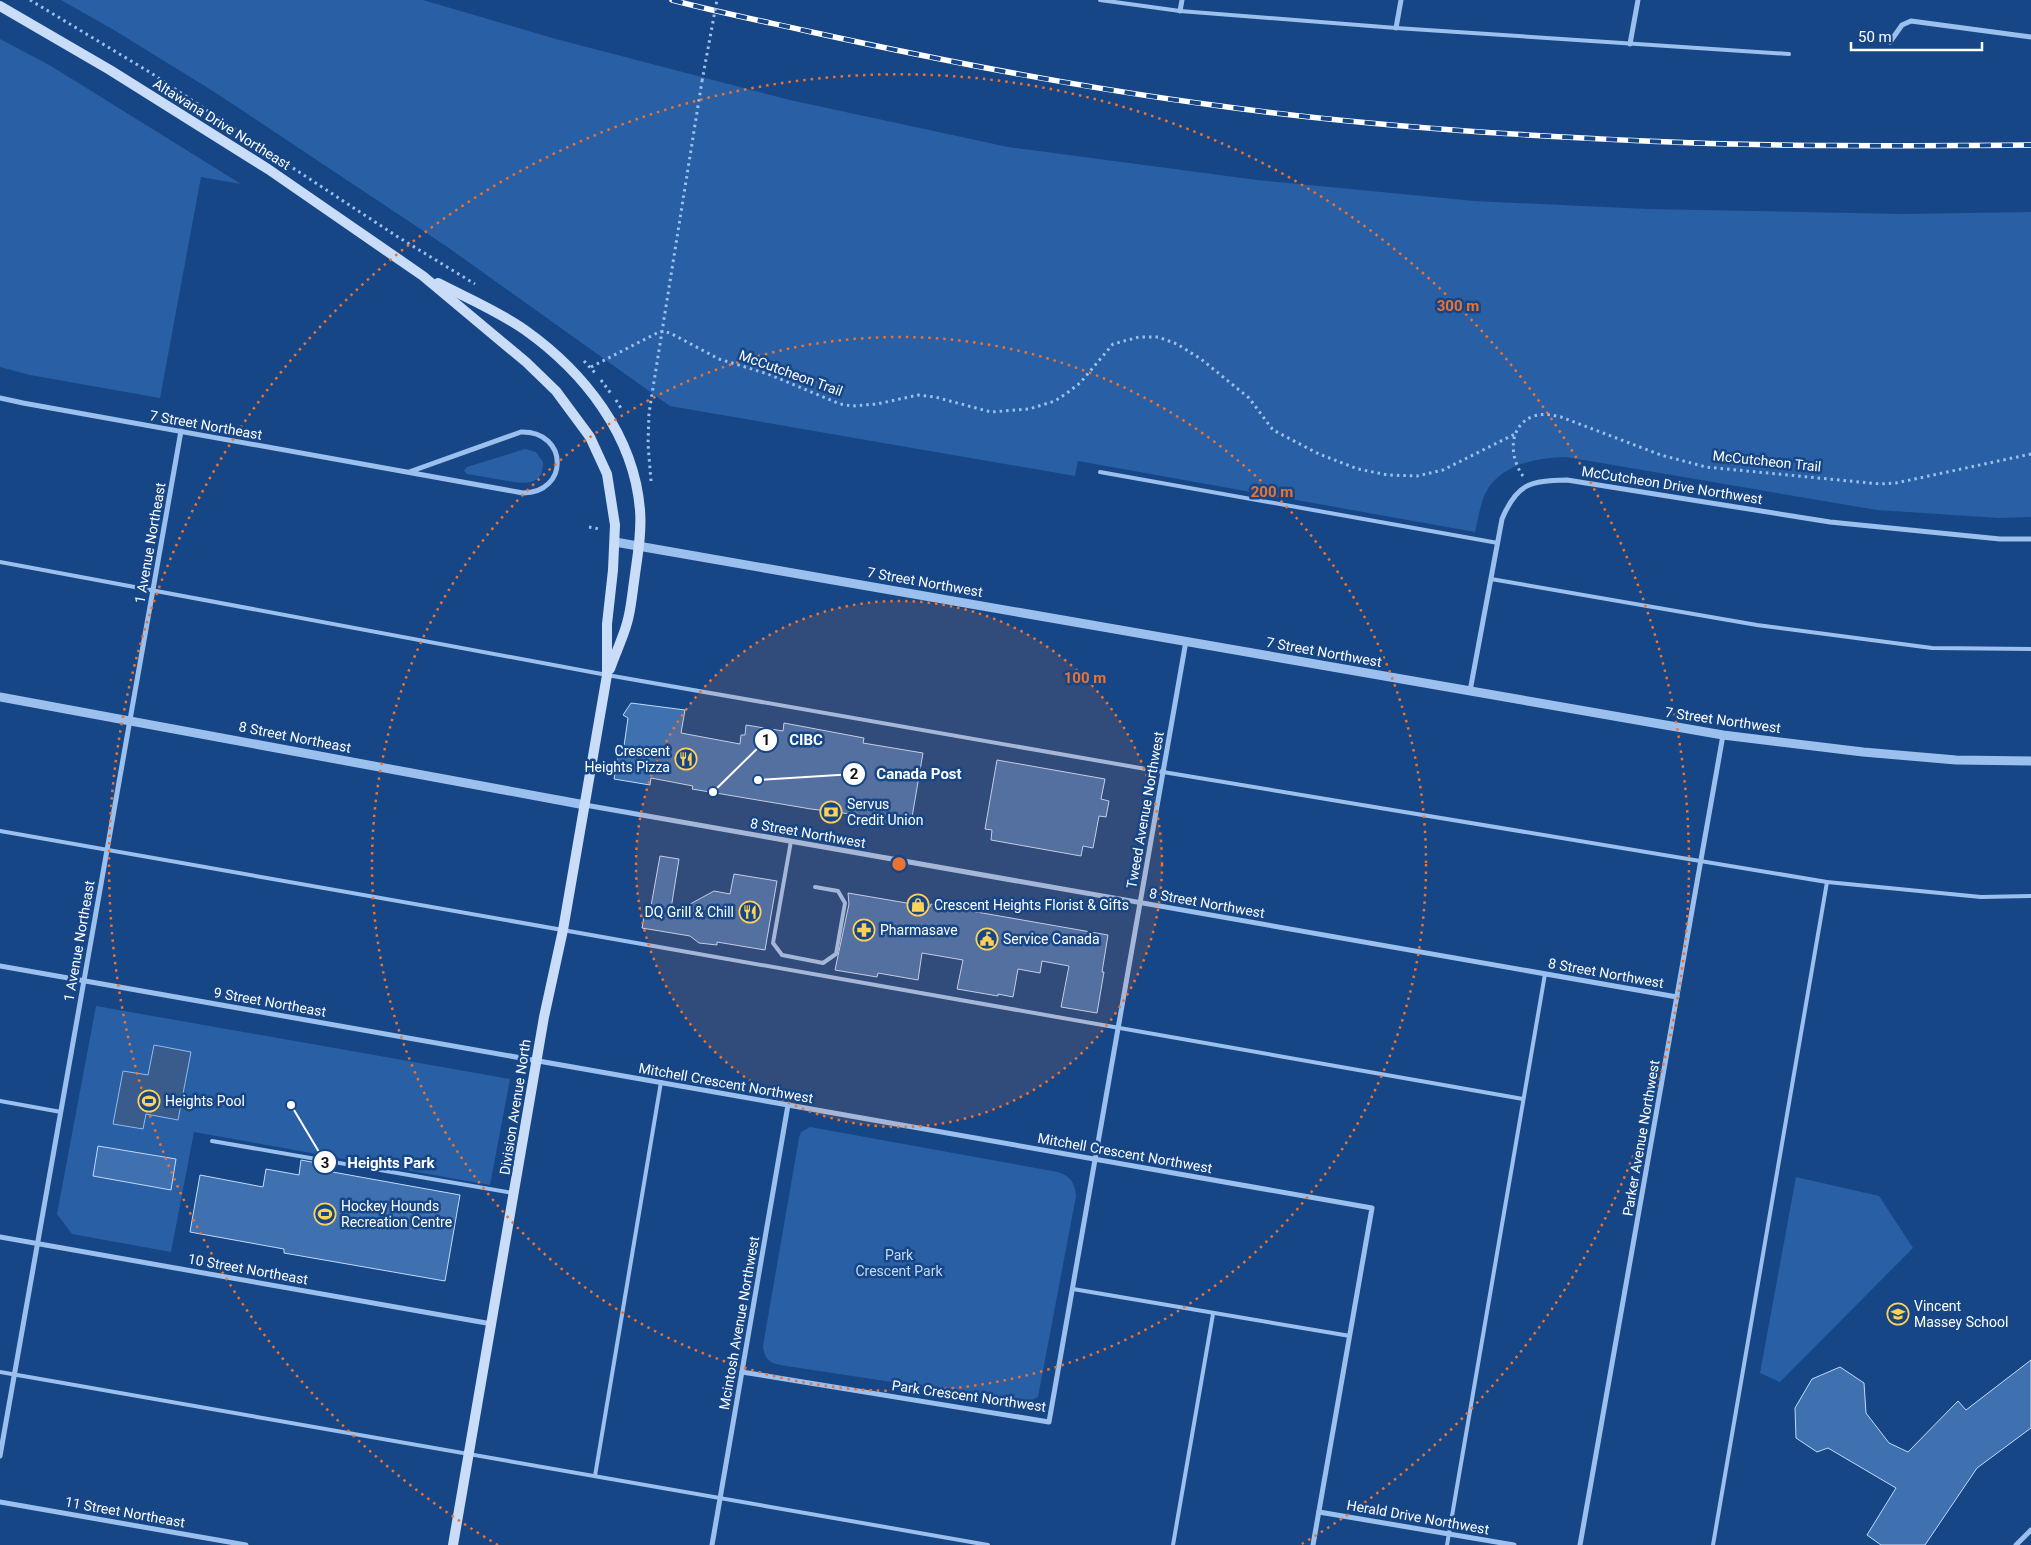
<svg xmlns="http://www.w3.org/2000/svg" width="2031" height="1545" viewBox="0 0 2031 1545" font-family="Roboto,sans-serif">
<rect width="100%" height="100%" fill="#174686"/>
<!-- green -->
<g fill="#295fa4">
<path d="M61 0H423L556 39 790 100 1008 147 1257 180 1474 201 1648 209 1902 214 2031 212V517L1999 518 1877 510 1566 457C1536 458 1500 464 1485 494 1480 505 1478 520 1475 532L1078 461 1075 476 670 406 446 246 216 93 114 30Z"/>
<path d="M0 39 51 66 241 184 201 177 160 398 30 375 0 367Z"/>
<path d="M525 449 536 452 543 462C544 489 520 483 502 480 491 478 479 476 467 474L464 471 467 467Z"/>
<path d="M96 1006 510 1079 490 1185 194 1132 171 1252 72 1234 57 1214Z"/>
<path d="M810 1127 1058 1172C1071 1176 1075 1184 1076 1196L1038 1397 1028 1402H1023L780 1365C769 1363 764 1358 763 1346L799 1138 801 1132Z"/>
<path d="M1796 1177 1879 1196 1913 1248 1780 1382 1760 1373Z"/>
</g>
<!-- water -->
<path fill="#395c8c" stroke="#8ebaf0" d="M154 1045 191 1052 178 1120 146 1114 143 1129 113 1124 123 1071 148 1075Z"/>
<!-- building -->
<g fill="#3f70b0" stroke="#c2dafa">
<path d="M631 703 685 710 681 733 740 744 741 735H745L746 725 783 731 784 723 864 738 863 743 923 753 911 823 904 822V826L851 816V814L811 809 692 789 693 786 651 778 650 785 614 779 619 751 623 753 628 718 623 715Z"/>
<path d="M997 760 1105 779 1101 799 1109 801 1106 817 1099 816 1093 848 1083 846 1081 856 991 840 992 830 985 829Z"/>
<path d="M660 856 679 859 670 915 714 891 730 894 734 874 777 881 765 950 717 942V945L699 943 690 936 642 928 646 906H651Z"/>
<path d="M848 893 930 907 931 904 1108 935 1102 972H1104L1097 1013 1061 1007 1069 966 1042 961 1040 973 1018 969 1013 997 998 994V996L957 989 963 960 922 953 918 980 878 973 877 977 835 970 849 904Z"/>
<path d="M98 1146 176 1159 171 1190 93 1176Z"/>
<path d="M301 1160 317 1163 316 1169 460 1195 445 1281 284 1253V1249L190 1232 200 1175 263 1187 266 1169 299 1175Z"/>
<path d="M2031 1360V1428L1977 1468 1925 1545H1881L1867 1535 1896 1488 1828 1448 1817 1452 1796 1438 1795 1408 1812 1379 1840 1367 1864 1383 1866 1413 1889 1443 1908 1452 1958 1401 1966 1410Z"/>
</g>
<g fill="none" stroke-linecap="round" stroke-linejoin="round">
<!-- path -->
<g stroke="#9cc0ed" stroke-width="3" stroke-dasharray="2.5 4" stroke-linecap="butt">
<path d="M30 0 151 73 265 149"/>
<path d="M293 168 398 237 475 284"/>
<path d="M584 361 597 375"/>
<path d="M591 367 657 333 664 331 672 334 719 359 768 374 840 404 852 406 877 404 918 395 935 397 991 412 1029 409 1055 401 1067 393 1080 383 1113 344 1139 337H1158L1177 344 1201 359 1249 398 1273 430 1319 454 1358 469 1388 475 1417 476 1443 470 1515 434"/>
<path d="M601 380 612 395"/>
<path d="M616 400 622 410"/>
<path d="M1523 476C1509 457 1508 425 1534 416 1543 413 1552 415 1561 417L1661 455 1706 467 1880 484 1896 483 2031 454"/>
<path d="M651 481 648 444 649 413 702 81"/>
<path d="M589 527 600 529"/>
</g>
<!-- service -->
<g stroke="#9cc0ed" stroke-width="4">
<path d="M1100 0 1180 11 1396 28 1789 54"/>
<path d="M1100 472 1498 543"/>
<path d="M0 562 607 675 1163 772 1827 882 1981 897 2031 896"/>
<path d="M1491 579 1757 625 1932 648 2031 649"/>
<path d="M0 831 1523 1099"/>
<path d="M791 841 773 943 782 955 823 963 836 954 845 903 838 891 815 887"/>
<path d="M0 1101 61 1112"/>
<path d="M212 1141 513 1193"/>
<path d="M1073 1289 1350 1336"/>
<path d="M0 1372 988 1545"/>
<path d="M595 1476 661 1082"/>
<path d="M1173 1545 1213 1314"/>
<path d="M1447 1545 1545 974"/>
<path d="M1713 1545 1827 882"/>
</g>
<!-- minor -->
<g stroke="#9cc0ed" stroke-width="5">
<path d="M1180 11 1182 0"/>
<path d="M1396 28 1401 0"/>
<path d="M1890 42 1902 25 1911 21 2031 37"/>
<path d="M1630 44 1638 0"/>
<path d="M0 398 23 403 523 493C569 493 569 431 521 432L409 472"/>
<path d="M1470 691 1502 519C1517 483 1530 481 1567 480L1830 522 2000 539H2031"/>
<path d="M585 805 1677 997"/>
<path d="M0 966 1372 1208 1313 1545"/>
<path d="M0 1237 492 1324"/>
<path d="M742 1372 1049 1422 1186 641"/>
<path d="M0 1456 181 431"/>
<path d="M0 1502 246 1545"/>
<path d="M1319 1512 1514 1545"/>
<path d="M712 1545 788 1105"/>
<path d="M1580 1545 1723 735"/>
<path d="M2016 1545 2031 1530"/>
</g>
<!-- tertiary -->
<g stroke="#9cc0ed" stroke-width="9">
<path d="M615 542 1723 735 1863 752 1956 760 2031 761"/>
<path d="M0 697 585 805"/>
</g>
<!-- secondary -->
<g stroke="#c9ddf9" stroke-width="10">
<path d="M0 6 110 70 268 169 423 276 526 362 556 391 590 437 607 474 615 525 613 570 607 624V675L563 930 544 1017 453 1545"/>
<path d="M438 283C467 298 498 311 525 330 584 372 634 435 640 510 642 534 637 558 634 582 632 595 631 610 627 623 623 638 615 654 610 669"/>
</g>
<!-- rail casing -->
<g stroke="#fff" stroke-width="5.5">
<path id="rail" d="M672 0C717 12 762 21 807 31 943 61 1081 88 1220 106 1359 125 1505 135 1645 141 1774 147 1902 146 2031 145"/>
</g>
<!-- rail -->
<use href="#rail" stroke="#174686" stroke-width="4" stroke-dasharray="11" stroke-linecap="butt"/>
<!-- path-bridge -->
<path stroke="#9cc0ed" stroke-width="3" stroke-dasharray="2.5 4" stroke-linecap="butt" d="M702 81 717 0"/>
</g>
<!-- distance rings -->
<circle cx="899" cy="864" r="263" fill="#eb7230" fill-opacity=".12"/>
<g fill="none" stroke="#eb7230" stroke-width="2.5" stroke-dasharray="2.5 5">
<circle cx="899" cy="864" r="263"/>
<circle cx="899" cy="864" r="527"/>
<path d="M498 1545A790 790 0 1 1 1300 1545"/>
</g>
<!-- icons -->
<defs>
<g id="restaurant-ring" transform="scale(1.125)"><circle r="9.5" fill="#174686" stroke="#ffd158" stroke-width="1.5"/><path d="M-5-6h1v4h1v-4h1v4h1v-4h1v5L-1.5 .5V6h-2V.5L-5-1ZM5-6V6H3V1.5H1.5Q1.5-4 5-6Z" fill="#ffd158"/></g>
<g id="bank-ring" transform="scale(1.125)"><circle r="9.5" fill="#174686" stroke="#ffd158" stroke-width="1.5"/><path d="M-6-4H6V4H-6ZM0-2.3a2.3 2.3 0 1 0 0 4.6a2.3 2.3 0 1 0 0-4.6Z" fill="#ffd158"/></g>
<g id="shop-ring" transform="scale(1.125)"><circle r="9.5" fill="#174686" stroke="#ffd158" stroke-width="1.5"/><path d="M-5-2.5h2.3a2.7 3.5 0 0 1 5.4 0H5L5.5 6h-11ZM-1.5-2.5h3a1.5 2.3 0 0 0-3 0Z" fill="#ffd158"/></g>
<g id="pharmacy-ring" transform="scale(1.125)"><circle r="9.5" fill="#174686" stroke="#ffd158" stroke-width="1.5"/><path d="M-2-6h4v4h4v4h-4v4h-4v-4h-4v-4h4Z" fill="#ffd158"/></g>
<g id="civic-ring" transform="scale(1.125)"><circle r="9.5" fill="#174686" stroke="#ffd158" stroke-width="1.5"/><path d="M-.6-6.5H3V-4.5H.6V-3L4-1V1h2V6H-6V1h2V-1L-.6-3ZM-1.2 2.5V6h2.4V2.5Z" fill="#ffd158"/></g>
<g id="stadium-ring" transform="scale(1.125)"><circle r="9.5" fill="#174686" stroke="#ffd158" stroke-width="1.5"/><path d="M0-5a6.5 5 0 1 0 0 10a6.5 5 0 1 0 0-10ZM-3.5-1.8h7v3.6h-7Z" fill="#ffd158"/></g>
<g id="school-ring" transform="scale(1.125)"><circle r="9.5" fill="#174686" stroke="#ffd158" stroke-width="1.5"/><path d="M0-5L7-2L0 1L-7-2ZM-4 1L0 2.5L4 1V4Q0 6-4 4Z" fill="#ffd158"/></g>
</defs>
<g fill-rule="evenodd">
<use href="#restaurant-ring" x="686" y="759"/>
<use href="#bank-ring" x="831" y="812"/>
<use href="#shop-ring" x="918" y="905"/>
<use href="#restaurant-ring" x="750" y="912"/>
<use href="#pharmacy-ring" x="864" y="930"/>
<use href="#civic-ring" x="987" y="939"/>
<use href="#stadium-ring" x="149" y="1101"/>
<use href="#stadium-ring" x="325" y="1214"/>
<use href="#school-ring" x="1898" y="1314"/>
</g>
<g text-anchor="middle" stroke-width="5" stroke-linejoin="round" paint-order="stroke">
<!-- street labels -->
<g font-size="14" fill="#fff" stroke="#174686">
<text transform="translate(222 124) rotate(32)" y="5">Altawana Drive Northeast</text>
<text transform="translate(791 373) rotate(20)" y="5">McCutcheon Trail</text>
<text transform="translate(206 425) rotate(10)" y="5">7 Street Northeast</text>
<text transform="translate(1767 461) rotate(6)" y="5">McCutcheon Trail</text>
<text transform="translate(1672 485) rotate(9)" y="5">McCutcheon Drive Northwest</text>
<text transform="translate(150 543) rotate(-80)" y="5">1 Avenue Northeast</text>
<text transform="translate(925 582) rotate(10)" y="5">7 Street Northwest</text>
<text transform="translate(1324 652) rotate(10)" y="5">7 Street Northwest</text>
<text transform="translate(1723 720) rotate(8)" y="5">7 Street Northwest</text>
<text transform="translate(295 737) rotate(11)" y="5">8 Street Northeast</text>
<text transform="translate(1145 810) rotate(-80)" y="5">Tweed Avenue Northwest</text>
<text transform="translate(808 833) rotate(10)" y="5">8 Street Northwest</text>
<text transform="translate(1207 903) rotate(10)" y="5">8 Street Northwest</text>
<text transform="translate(79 941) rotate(-80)" y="5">1 Avenue Northeast</text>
<text transform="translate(1606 973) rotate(10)" y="5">8 Street Northwest</text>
<text transform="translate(270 1002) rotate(10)" y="5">9 Street Northeast</text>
<text transform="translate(726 1083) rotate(10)" y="5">Mitchell Crescent Northwest</text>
<text transform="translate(515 1107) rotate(-81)" y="5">Division Avenue North</text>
<text transform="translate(1641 1138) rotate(-80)" y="5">Parker Avenue Northwest</text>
<text transform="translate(1125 1153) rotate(10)" y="5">Mitchell Crescent Northwest</text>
<text transform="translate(248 1269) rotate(10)" y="5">10 Street Northeast</text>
<text transform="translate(739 1323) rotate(-80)" y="5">Mcintosh Avenue Northwest</text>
<text transform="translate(969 1396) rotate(8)" y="5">Park Crescent Northwest</text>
<text transform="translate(125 1512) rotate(10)" y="5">11 Street Northeast</text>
<text transform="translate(1418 1517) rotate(10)" y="5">Herald Drive Northwest</text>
</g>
<!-- poi labels -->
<g font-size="14" fill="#fff" stroke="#174686" text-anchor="start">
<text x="670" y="756" text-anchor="end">Crescent<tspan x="670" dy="16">Heights Pizza</tspan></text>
<text x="847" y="809">Servus<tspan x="847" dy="16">Credit Union</tspan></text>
<text x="934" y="910">Crescent Heights Florist &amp; Gifts</text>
<text x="734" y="917" text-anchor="end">DQ Grill &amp; Chill</text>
<text x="880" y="935">Pharmasave</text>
<text x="1003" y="944">Service Canada</text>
<text x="165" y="1106">Heights Pool</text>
<text x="341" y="1211">Hockey Hounds<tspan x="341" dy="16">Recreation Centre</tspan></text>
<text x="1914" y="1311">Vincent<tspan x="1914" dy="16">Massey School</tspan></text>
</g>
<!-- park labels -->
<g font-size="14" fill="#c2dafa" stroke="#174686">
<text x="899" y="1260">Park<tspan x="899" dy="16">Crescent Park</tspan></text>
</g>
</g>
<circle cx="899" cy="864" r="8" fill="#eb7230" stroke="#174686" stroke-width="2.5"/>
<g font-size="15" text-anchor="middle" font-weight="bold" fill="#eb7230" stroke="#174686" stroke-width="5" stroke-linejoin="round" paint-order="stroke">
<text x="1458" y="311">300 m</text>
<text x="1272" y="497">200 m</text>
<text x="1085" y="683">100 m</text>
</g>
<!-- callouts -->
<path fill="none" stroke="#fff" stroke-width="2" d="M713 792L766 740M758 780L854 774M291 1105L325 1162"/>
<g fill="#fff" stroke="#174686" stroke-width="2">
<circle cx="713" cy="792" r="5"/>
<circle cx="758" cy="780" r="5"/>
<circle cx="291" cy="1105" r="5"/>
<circle cx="766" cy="740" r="12"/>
<circle cx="854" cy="774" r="12"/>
<circle cx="325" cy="1162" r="12"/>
</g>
<g font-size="15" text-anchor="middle" font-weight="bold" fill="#111">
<text x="766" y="745">1</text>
<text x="854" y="779">2</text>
<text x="325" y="1168">3</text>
</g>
<g font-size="15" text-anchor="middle" font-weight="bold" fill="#fff" stroke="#174686" stroke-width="5" stroke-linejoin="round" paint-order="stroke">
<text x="806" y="745">CIBC</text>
<text x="919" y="779">Canada Post</text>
<text x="391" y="1168">Heights Park</text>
</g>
<!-- scale -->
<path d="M1851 42v8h131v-8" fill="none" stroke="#ffffff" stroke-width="2.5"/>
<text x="1858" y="42" font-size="15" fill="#ffffff" stroke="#174686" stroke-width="4" paint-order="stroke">50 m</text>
</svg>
